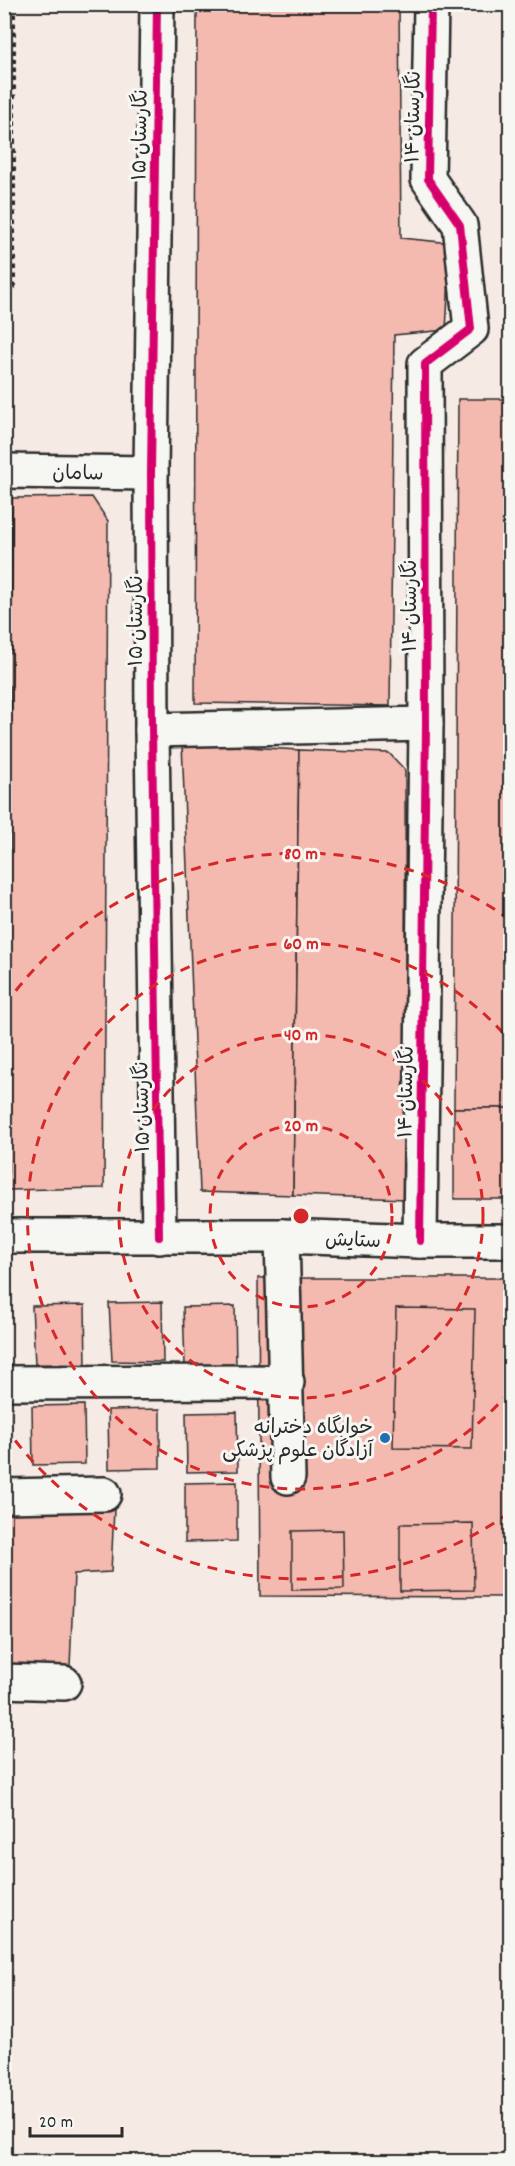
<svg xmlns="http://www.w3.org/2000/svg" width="515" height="2166" viewBox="0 0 515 2166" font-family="Dekko,'Playpen Sans Arabic',sans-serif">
<rect width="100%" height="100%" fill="#f6eae5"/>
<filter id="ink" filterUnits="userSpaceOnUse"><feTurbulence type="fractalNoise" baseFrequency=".0167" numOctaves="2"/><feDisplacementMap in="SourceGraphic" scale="12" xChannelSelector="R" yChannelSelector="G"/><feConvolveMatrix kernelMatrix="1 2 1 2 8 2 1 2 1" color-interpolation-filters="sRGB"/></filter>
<g filter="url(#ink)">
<!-- building -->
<g fill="#f4b9af" stroke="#2b2b2b" stroke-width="1.5">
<path d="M197 4H399L401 238 451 243 446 330 394 335 390 706 195 703Z"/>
<path d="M458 399H510V1108H454Z"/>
<path d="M92 497 108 521 104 1188 8 1190 12 498Z"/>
<path d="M4 498H12L8 1190H4Z"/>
<path d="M182 743 299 750 293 1195 200 1192Z"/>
<path d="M299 750 389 753 405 770 406 1199 293 1195Z"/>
<rect x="454" y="1108" width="56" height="91"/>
<path d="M258 1278H510V1597L260 1596Z"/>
<path d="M162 1302 163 1362 112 1361 109 1303Z"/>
<path d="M85 1305 86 1365 35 1364 32 1306Z"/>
<path d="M235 1306 236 1366 185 1365 183 1307Z"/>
<path d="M396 1308 475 1309 472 1449 393 1448Z"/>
<path d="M4 1405H9L10 1464H4Z"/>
<path d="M84 1405 85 1464 33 1465 32 1406Z"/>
<path d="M160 1409V1468L109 1469 108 1410Z"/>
<path d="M237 1412 238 1471 187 1472 186 1413Z"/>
<path d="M237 1482V1541L185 1542V1483Z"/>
<path d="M114 1509 111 1572 74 1574 70 1666 4 1664V1511Z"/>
<path d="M473 1523 474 1590 400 1591V1524Z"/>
<path d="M343 1530 344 1589 292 1590V1531Z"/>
</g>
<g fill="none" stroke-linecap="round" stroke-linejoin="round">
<!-- minor casing -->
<g stroke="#2b2b2b" stroke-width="38">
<g id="minor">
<path d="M157 4 151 473 152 730 159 1237"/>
<path d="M4 471 151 473"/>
<path d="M152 730 426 724"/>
<path d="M4 1236H282L420 1241H510"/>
<path d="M282 1236 288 1477"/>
<path d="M420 1241 426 724 425 364 471 329 460 225 428 179 431 4"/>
<path d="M4 1383 287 1382"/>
<path d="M4 1496 104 1494"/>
<path d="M4 1681 64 1683"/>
</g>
</g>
<!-- path -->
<g stroke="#2b2b2b" stroke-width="4" stroke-dasharray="4.5 4.5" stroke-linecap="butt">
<path d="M4 112 14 111"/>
<path d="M4 287H14V4"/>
</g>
<!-- minor -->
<use href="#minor" stroke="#f6f6f2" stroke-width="33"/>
<!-- cycleway casing -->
<g stroke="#f6f6f2" stroke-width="11">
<g id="cycleway">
<path d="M157 4 151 473 152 730 159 1237"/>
<path d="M420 1241 426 724 425 364 471 329 460 225 428 179 431 4"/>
</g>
</g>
<!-- cycleway -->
<use href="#cycleway" stroke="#d6006c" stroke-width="8"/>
</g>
</g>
<!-- distance rings -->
<g fill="none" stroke="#d62828" stroke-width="3" stroke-dasharray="10 8">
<circle cx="301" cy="1216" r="91"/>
<circle cx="301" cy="1216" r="182"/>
<path d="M510 1391A273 273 0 1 1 510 1041"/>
<path d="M509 1513A363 363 0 0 1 5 1427M5 1005A363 363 0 0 1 509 919"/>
</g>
<!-- markers -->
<circle fill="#1f6fb2" stroke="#f6f6f2" stroke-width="2" cx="385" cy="1438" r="6"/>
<g text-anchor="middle" stroke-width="6" stroke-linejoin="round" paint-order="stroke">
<!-- street labels -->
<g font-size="20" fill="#2b2b2b" stroke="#f6f6f2">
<text transform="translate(412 117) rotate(-89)" y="7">نگارستان ۱۴</text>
<text transform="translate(139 135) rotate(-89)" y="7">نگارستان ۱۵</text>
<text transform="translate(78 472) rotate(1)" y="7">سامان</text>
<text transform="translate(409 606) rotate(-90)" y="7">نگارستان ۱۴</text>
<text transform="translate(135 621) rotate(-90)" y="7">نگارستان ۱۵</text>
<text transform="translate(405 1092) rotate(-89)" y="7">نگارستان ۱۴</text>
<text transform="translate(141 1107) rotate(-91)" y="7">نگارستان ۱۵</text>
<text transform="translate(353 1239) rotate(2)" y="7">ستایش</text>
</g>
<!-- poi labels -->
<g font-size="20" fill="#2b2b2b" stroke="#f6f6f2" text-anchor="end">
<text x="373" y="1433">خوابگاه دخترانه<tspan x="373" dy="23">آزادگان علوم پزشکی</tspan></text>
</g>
</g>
<circle cx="301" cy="1216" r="9" fill="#d62828" stroke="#f6f6f2" stroke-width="3"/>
<g font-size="18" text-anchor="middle" font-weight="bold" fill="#d62828" stroke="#f6f6f2" stroke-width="6" stroke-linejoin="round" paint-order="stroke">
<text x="301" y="859">80 m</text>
<text x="301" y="949">60 m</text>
<text x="301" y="1040">40 m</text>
<text x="301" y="1131">20 m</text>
</g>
<!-- margin -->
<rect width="515" height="2166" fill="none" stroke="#f6f6f2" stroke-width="24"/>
<rect x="12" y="12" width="491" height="2142" fill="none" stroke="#2b2b2b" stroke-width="2" filter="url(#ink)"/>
<!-- scale -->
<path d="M30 2127v9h92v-9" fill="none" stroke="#2b2b2b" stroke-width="3"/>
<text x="39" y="2127" font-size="18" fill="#2b2b2b" stroke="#f6f6f2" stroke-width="4.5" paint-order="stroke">20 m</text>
</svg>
